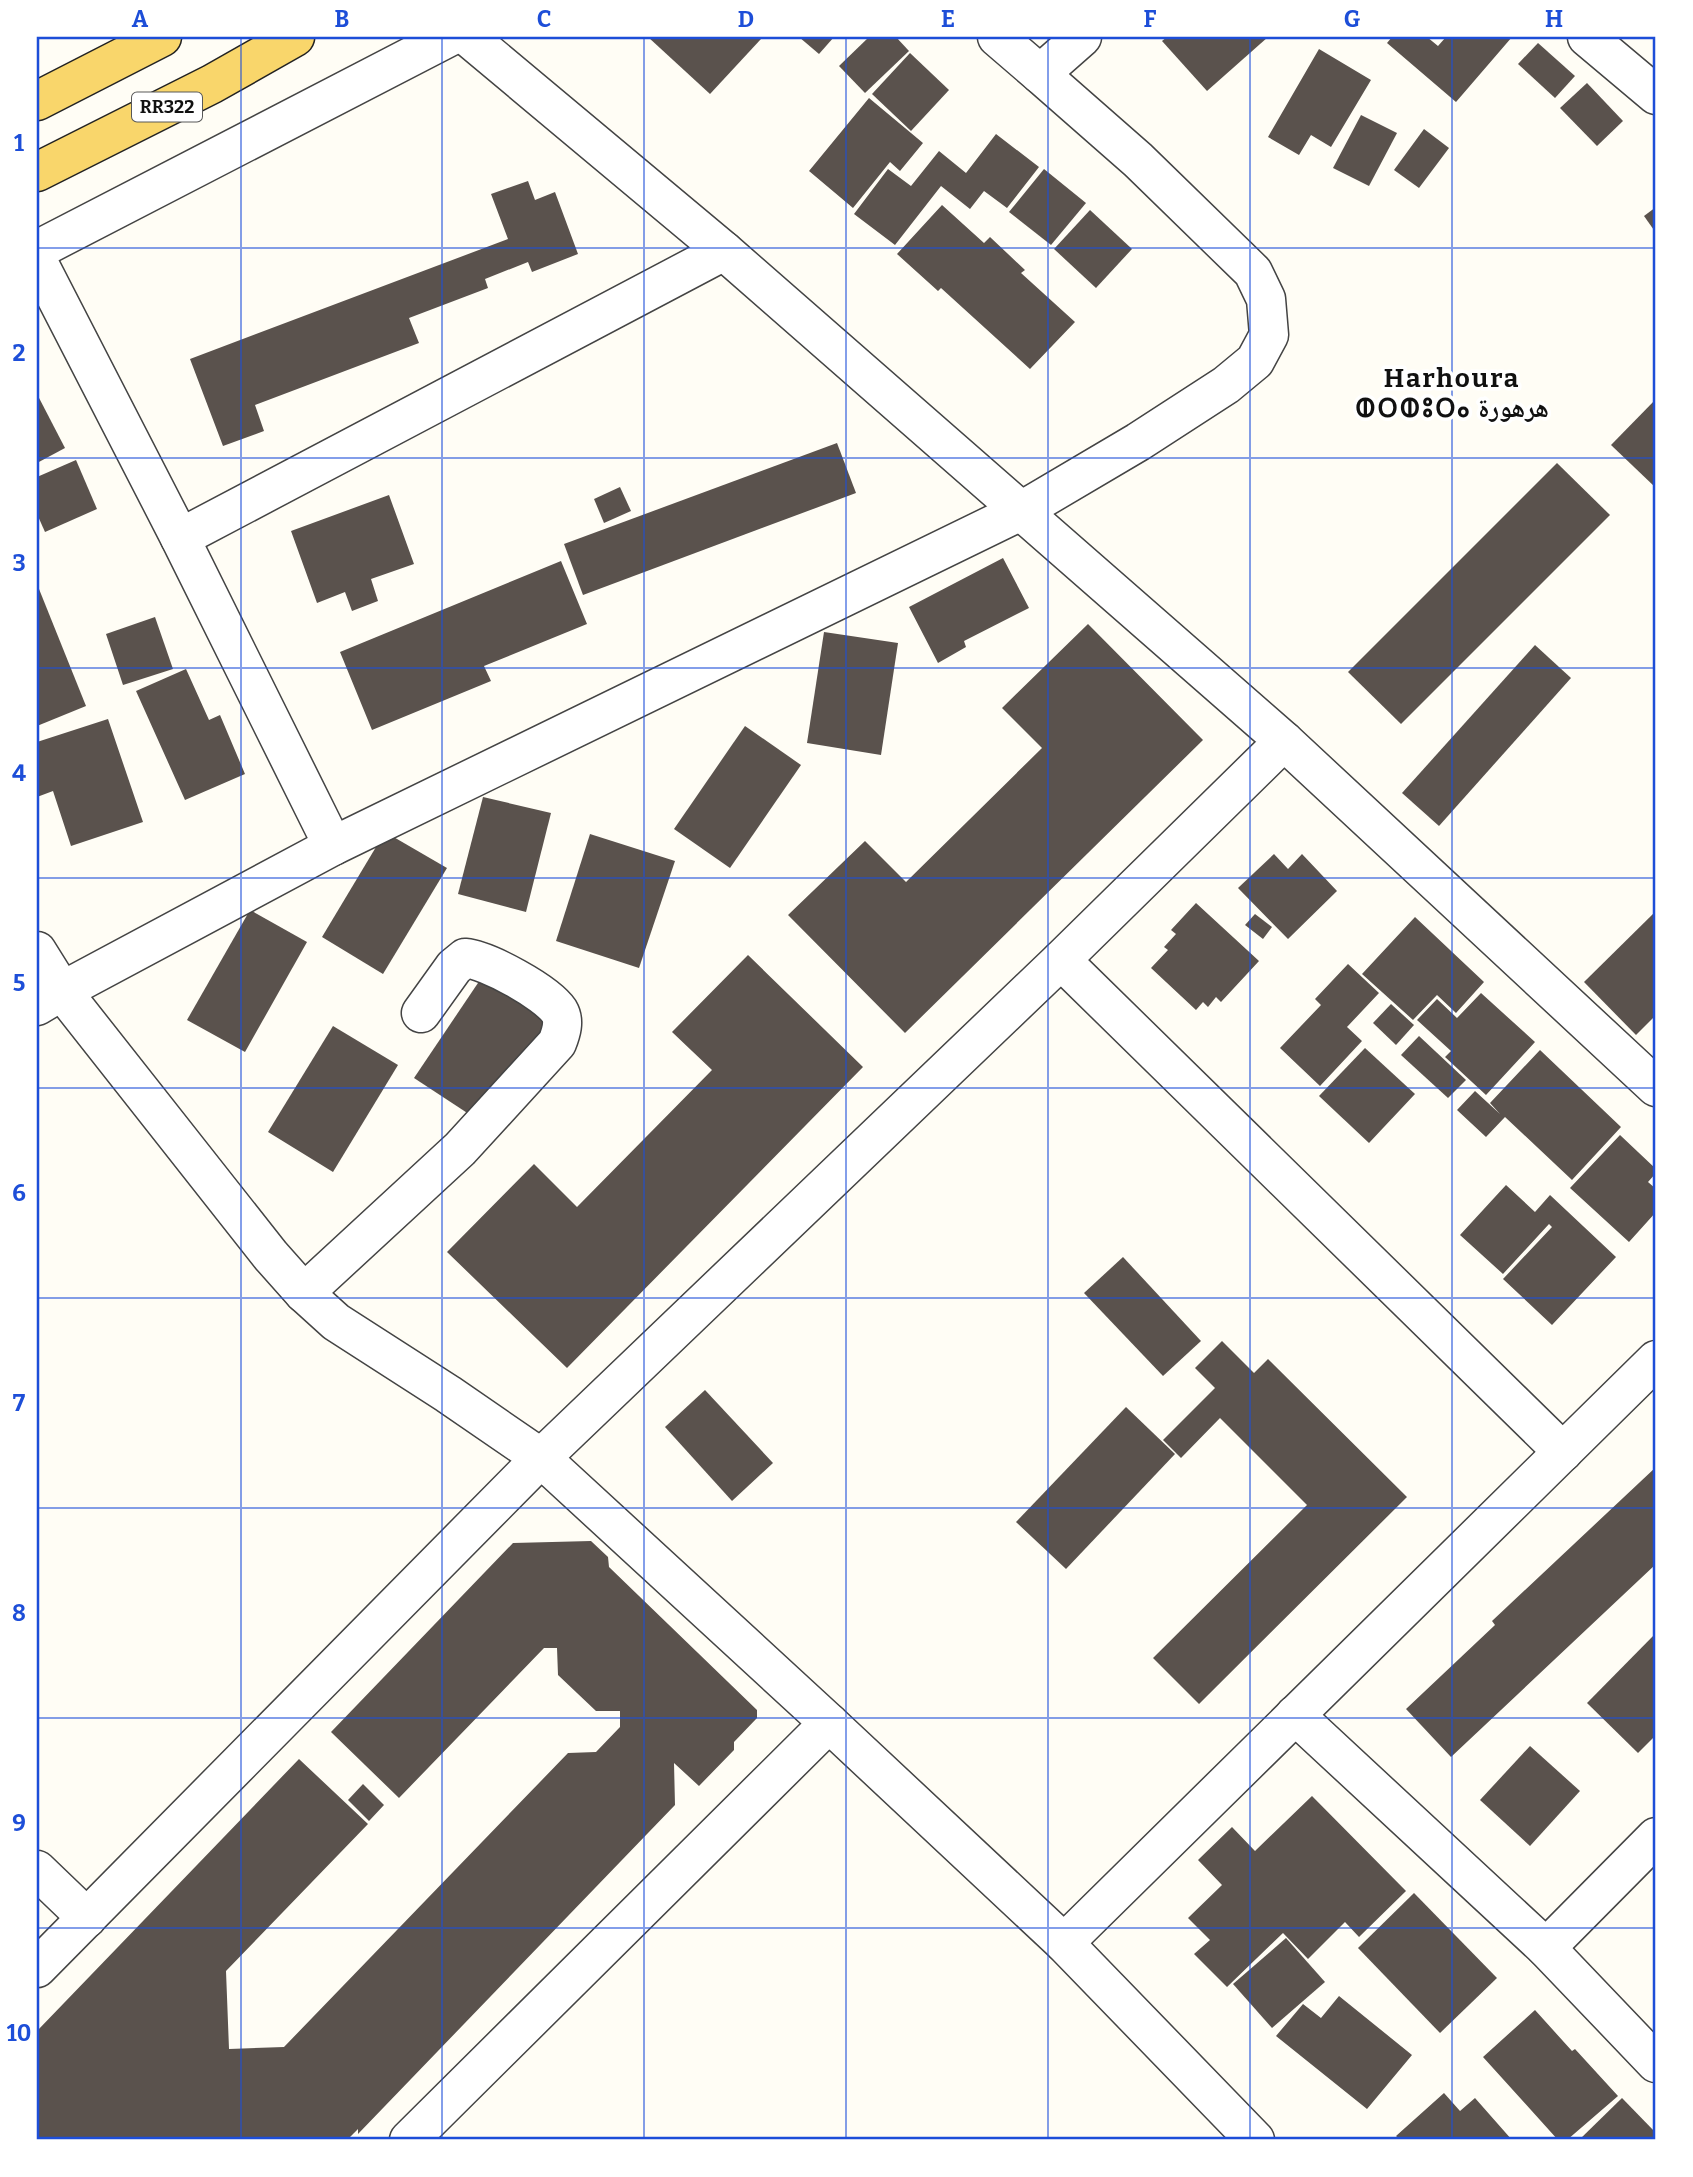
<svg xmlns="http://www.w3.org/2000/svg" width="1693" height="2177" viewBox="0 0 1693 2177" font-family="Bitter,'Noto Naskh Arabic','Noto Sans Tifinagh',serif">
<rect width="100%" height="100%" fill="#fffdf5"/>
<!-- building -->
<g fill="#5a524d">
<path d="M648 37H759L761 39 710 94Z"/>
<path d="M799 37H834L819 54Z"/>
<path d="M869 37H896L909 51 865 93 839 66Z"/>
<path d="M1167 37H1268L1207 91 1162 41Z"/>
<path d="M1392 37H1427L1438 46 1446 37H1512L1456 102 1387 43Z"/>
<path d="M1538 43 1575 76 1555 98 1518 64Z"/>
<path d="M1319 49 1371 80 1331 147 1311 135 1299 155 1268 137Z"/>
<path d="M910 53 949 90 911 131 872 94Z"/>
<path d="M1587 83 1623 121 1597 146 1560 108Z"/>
<path d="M869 98 923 143 900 171 890 162 853 208 809 171Z"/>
<path d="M1361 115 1397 133 1369 186 1333 168Z"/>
<path d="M1424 129 1449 148 1419 188 1394 170Z"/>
<path d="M996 134 1039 167 1007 208 984 191 970 209 941 186 895 245 854 214 888 169 911 186 939 151 966 173Z"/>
<path d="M1044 169 1086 203 1051 245 1009 212Z"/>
<path d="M528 181 535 200 555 192 578 254 532 272 528 262 485 279 488 288 409 318 419 343 255 405 264 431 223 446 190 359 508 239 491 194Z"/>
<path d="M942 205 984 243 990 237 1025 270 1021 273 1075 322 1030 369 941 288 938 291 897 254Z"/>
<path d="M1656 207V233L1644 216Z"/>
<path d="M1090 210 1132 249 1096 288 1054 249Z"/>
<path d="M37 394 65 448 37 463Z"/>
<path d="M1656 399V488L1611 445Z"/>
<path d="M837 443 856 493 583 595 564 544Z"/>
<path d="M76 460 97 509 45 532 37 514V477Z"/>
<path d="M1557 463 1610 515 1401 724 1348 672Z"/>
<path d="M620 487 631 511 604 523 594 499Z"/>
<path d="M389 495 414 564 371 579 378 601 352 611 345 592 317 603 291 531Z"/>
<path d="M1003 558 1029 608 964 641 966 647 938 663 909 607Z"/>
<path d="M561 561 587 624 484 666 491 681 372 730 340 652Z"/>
<path d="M37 584 86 706 37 726Z"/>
<path d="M155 617 173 669 123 685 106 634Z"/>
<path d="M1088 624 1203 740 905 1033 788 915 865 841 906 882 1042 748 1002 708Z"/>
<path d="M824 632 898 643 881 755 807 743Z"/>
<path d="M1535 645 1571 678 1439 826 1402 793Z"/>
<path d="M186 669 209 720 220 715 245 774 185 800 136 691Z"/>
<path d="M108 719 143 822 71 846 53 791 37 797V742Z"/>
<path d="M745 726 801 765 730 868 674 829Z"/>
<path d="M483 797 551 813 526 912 458 894Z"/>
<path d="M385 832 447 868 383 974 322 937Z"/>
<path d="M590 834 675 861 639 968 556 941Z"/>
<path d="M1274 854 1288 869 1302 854 1337 891 1288 939 1238 888Z"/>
<path d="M1196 903 1259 961 1221 1002 1216 997 1208 1007 1203 1002 1196 1010 1151 968 1168 950 1164 947 1176 934 1171 930Z"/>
<path d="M250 910 307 942 245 1052 187 1020Z"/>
<path d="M1656 911V1015L1636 1035 1584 982Z"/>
<path d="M1255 914 1272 927 1263 939 1245 925Z"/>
<path d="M1415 917 1484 982 1456 1013 1437 995 1413 1020 1362 974Z"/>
<path d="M748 955 863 1067 567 1368 447 1252 534 1164 577 1207 712 1070 672 1032Z"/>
<path d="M1348 964 1379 993 1347 1027 1362 1041 1320 1086 1280 1048 1321 1005 1315 999Z"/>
<path d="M482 977 548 1021 481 1122 414 1078Z"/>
<path d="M1481 993 1535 1042 1486 1095 1445 1057 1451 1051 1417 1020 1437 999 1457 1018Z"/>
<path d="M1391 1004 1414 1025 1396 1045 1373 1023Z"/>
<path d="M333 1026 398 1065 333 1172 268 1132Z"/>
<path d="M1419 1036 1466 1080 1448 1098 1401 1055Z"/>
<path d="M1365 1048 1415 1094 1369 1143 1319 1096Z"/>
<path d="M1540 1050 1621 1127 1572 1180 1505 1117 1486 1137 1457 1110 1475 1091 1500 1114 1490 1103Z"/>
<path d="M1620 1135 1656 1169V1173L1648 1182 1656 1189V1212L1629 1242 1570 1188Z"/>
<path d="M1506 1185 1535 1212 1550 1195 1616 1257 1552 1325 1503 1279 1552 1227 1549 1224 1503 1274 1460 1235Z"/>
<path d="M1123 1257 1201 1341 1163 1376 1084 1293Z"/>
<path d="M1222 1341 1254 1373 1268 1359 1407 1497 1199 1704 1153 1658 1307 1505 1220 1418 1181 1458 1163 1440 1215 1388 1195 1368Z"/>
<path d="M705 1390 773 1463 732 1501 665 1427Z"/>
<path d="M1126 1407 1175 1454 1066 1569 1016 1522Z"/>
<path d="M1656 1467V1564L1451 1757 1406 1709 1495 1625 1492 1621Z"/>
<path d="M591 1541 608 1557 609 1567 757 1710V1718L734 1742V1750L699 1786 674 1763 675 1805 358 2134V2129L347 2140H37V2031L299 1759 368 1824 226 1971 229 2049 284 2047 568 1753 596 1752 620 1727V1711H596L558 1675 557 1648H544L399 1798 331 1732 513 1543Z"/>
<path d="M1656 1633V1735L1638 1753 1587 1703Z"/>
<path d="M1530 1746 1580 1791 1530 1846 1480 1800Z"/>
<path d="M363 1784 384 1805 369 1821 348 1800Z"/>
<path d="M1312 1796 1406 1891 1359 1937 1345 1922 1308 1959 1283 1933 1227 1987 1194 1954 1210 1940 1188 1918 1222 1885 1198 1860 1232 1827 1255 1851Z"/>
<path d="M1414 1893 1497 1978 1440 2033 1358 1948Z"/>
<path d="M1286 1938 1325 1982 1272 2028 1233 1984Z"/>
<path d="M1339 1996 1412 2055 1367 2109 1276 2036 1303 2004 1321 2018Z"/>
<path d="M1535 2010 1572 2051 1575 2049 1618 2096 1567 2140H1558L1483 2057Z"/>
<path d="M1444 2093 1460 2111 1475 2098 1512 2140H1400L1396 2136Z"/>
<path d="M1622 2098 1656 2133V2140H1579Z"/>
</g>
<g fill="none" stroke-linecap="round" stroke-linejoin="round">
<!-- street casing -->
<g stroke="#444" stroke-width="41">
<g id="street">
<path d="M997 37 1040 74"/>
<path d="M1587 37 1656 95"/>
<path d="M37 250 449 37"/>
<path d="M37 260 180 538 333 846"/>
<path d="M180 538 724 251"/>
<path d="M1284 741 1656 1087"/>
<path d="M37 951 62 991 271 1256 304 1293 336 1322 448 1394 541 1458 1061 960 1284 741 724 251 468 37"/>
<path d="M1061 960 1563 1452"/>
<path d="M37 1006 62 991 333 846 1021 511 1138 442 1226 385 1255 361 1269 335 1266 299 1253 272 1138 160 1040 74 1082 37"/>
<path d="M304 1293 460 1149 557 1043C561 1033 565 1021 559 1011 546 992 487 960 465 958L454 967 421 1013"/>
<path d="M1295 1715 1546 1948 1656 2063"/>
<path d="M37 1870 87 1918"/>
<path d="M1064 1943 1656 1360"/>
<path d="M1546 1948 1656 1837"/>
<path d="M37 1968 541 1458 829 1723 1064 1943 1255 2140"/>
<path d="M409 2140 829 1723"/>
</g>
</g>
<!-- primary casing -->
<g stroke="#222" stroke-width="41">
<g id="primary">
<path d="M37 101 162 37"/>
<path d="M37 172 212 84 295 37"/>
</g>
</g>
<!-- street -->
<use href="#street" stroke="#fff" stroke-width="38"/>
<!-- primary -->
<use href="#primary" stroke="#f9d66b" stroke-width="38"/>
</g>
<!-- grid -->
<path fill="none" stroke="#1d4ed8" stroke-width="2" stroke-opacity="0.55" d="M241 37V2140M442 37V2140M644 37V2140M846 37V2140M1048 37V2140M1250 37V2140M1452 37V2140M37 248H1656M37 458H1656M37 668H1656M37 878H1656M37 1088H1656M37 1298H1656M37 1508H1656M37 1718H1656M37 1928H1656"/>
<g text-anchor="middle" stroke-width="7" stroke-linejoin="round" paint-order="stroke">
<!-- shield labels -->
<rect fill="#fff" stroke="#585858" stroke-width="2" x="132" y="92.5" width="70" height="29" rx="5"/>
<g font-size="18" font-weight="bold" fill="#111">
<text x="167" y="113">RR322</text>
</g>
<!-- district labels -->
<g font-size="26" font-weight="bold" letter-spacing="2" fill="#111" stroke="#fff">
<text x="1452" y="387">Harhoura<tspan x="1452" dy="30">ⵀⵔⵀⵓⵔⴰ هرهورة</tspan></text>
</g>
</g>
<!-- border -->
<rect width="1693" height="2177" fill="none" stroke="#ffffff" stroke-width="77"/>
<rect x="38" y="38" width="1616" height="2100" fill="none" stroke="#1d4ed8" stroke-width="2.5"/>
<g font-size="23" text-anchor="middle" font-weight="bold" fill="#1d4ed8">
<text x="140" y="27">A</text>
<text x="342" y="27">B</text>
<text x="544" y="27">C</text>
<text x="746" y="27">D</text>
<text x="948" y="27">E</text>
<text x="1150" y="27">F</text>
<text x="1352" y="27">G</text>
<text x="1554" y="27">H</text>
<text x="19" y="151">1</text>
<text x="19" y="361">2</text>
<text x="19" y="571">3</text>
<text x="19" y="781">4</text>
<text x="19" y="991">5</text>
<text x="19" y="1201">6</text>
<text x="19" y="1411">7</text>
<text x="19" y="1621">8</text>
<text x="19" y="1831">9</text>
<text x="19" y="2041">10</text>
</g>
</svg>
